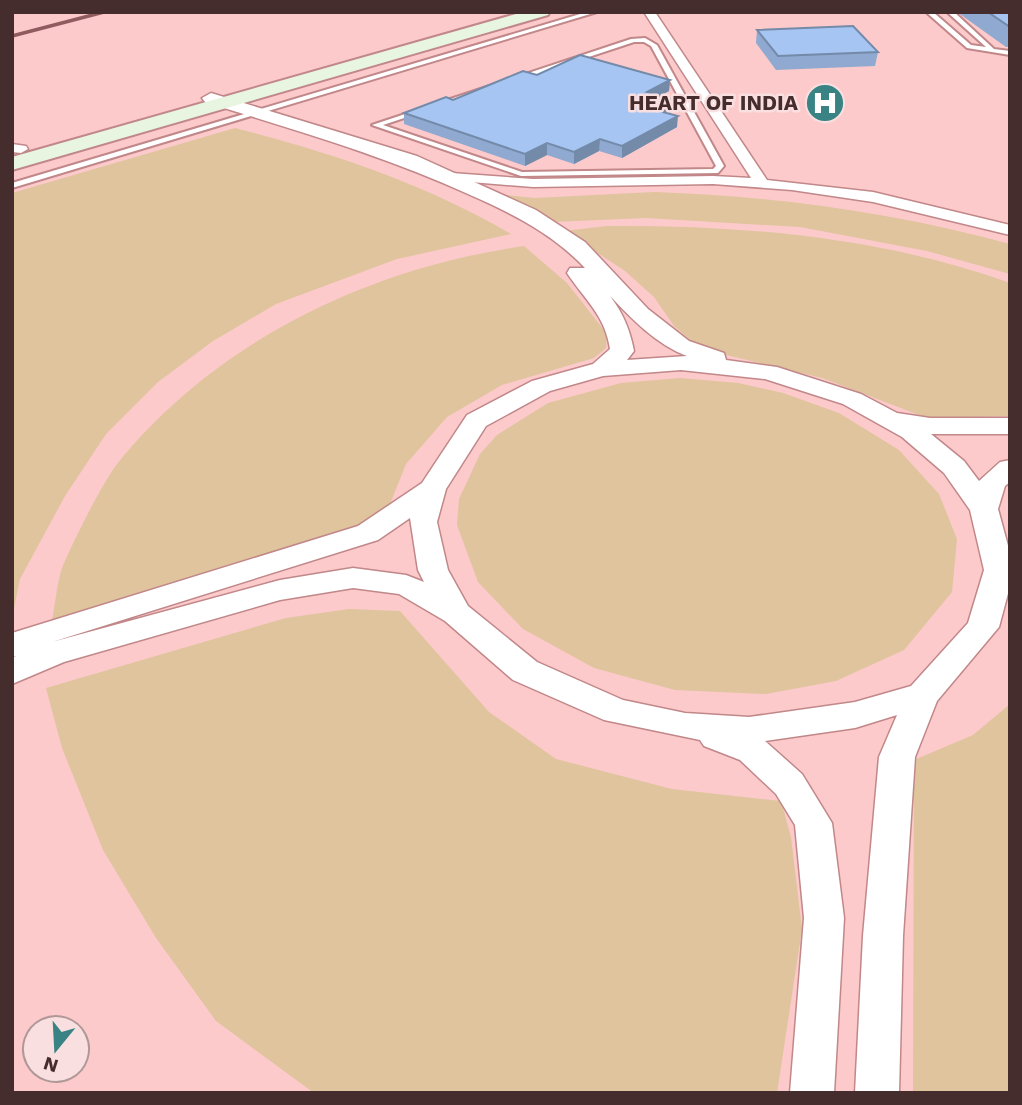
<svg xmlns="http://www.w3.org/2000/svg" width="1022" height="1105" viewBox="0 0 1022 1105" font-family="'Work Sans',sans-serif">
<rect width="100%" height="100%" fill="#fccacb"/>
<!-- green -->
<g fill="#dfc49d">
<path d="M235 128C332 153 424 183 511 234L397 259 276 304 213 341 158 382 106 434 65 496 20 579 12 618V193Z"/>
<path d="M654 192C774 196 893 212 1010 244V274L927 251 800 227 646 218 552 222 496 194 535 198Z"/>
<path d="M607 226C743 225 882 237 1010 283V416L927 418 822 378 701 349 674 326 654 297 625 271 564 231Z"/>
<path d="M524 246 567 283 607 334 606 348 594 358 502 385 447 417 406 464 390 504 364 526 52 620C56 601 57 579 64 563 75 538 102 484 117 464 216 341 369 268 524 246Z"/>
<path d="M680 378 738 383 783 393 839 413 899 450 939 494 957 539 952 592 904 650 836 681 766 694 675 690 594 668 523 629 478 582 457 525 459 499 480 454 497 435 548 403 621 383Z"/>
<path d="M349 609 400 611 489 712 556 759 672 789 781 801 791 837 802 929 777 1093H314L216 1021 156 938 103 850 62 748 46 688 286 618Z"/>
<path d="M1010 704V1093H913L914 760 973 735Z"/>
</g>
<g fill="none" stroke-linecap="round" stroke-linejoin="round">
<!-- stream -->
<path stroke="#905b5e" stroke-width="3.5" d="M12 36 104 12"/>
<!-- service casing -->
<g stroke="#c18789" stroke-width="4">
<g id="service">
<path d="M587 12H597L12 188V183Z"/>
<path d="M926 12H933L971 45 986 47 947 12H954L994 49 1010 51V55L967 48Z"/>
<path d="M645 38 657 45 724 166 718 173 521 176 372 125 631 39ZM634 42H644L651 46 716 166 713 169 522 172 383 125Z"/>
</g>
</g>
<!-- minor casing -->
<g stroke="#c18789" stroke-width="3">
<g id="minor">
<path d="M644 12H655L767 180 873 192 1010 225V235L873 202 792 190 713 184 533 187 446 180V174L451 173 533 179 713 176 751 178Z"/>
<path d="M12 144 26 146 28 149 21 153 12 152Z"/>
</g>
</g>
<!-- tertiary casing -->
<g stroke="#c18789" stroke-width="3">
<path id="tertiary" d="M211 93 417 156 536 210 585 242 648 309 689 341 724 353 726 360 777 367 861 394 897 413 930 418H1010V434H931L964 461 979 481 1000 462 1010 460V482L1005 486 998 509 1010 553V586L999 627 937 701 915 757 903 936 899 1093H855L863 936 879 757 897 715 855 728 765 741 802 774 832 823 844 918 834 1093H790L804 918 795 825 776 794 740 760 704 746 700 740 604 720 513 680 445 621 399 594 353 588 280 600 64 662 12 684V658L16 656 12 657V633L358 526 422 483 467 415 532 381 593 364 610 349C605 315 585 300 567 273L570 268H585C552 233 511 213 468 194 383 155 294 130 205 102L202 98ZM610 296C632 319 657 345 687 356L627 360 634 351C630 330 623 313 610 296ZM681 370 765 379 843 404 902 437 944 473 970 510 984 570 968 623 911 686 855 702 749 717 685 713 623 700 537 662 468 606 448 570 437 522 446 489 486 426 550 391 603 376ZM410 518 418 570 424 582 406 575 353 568 280 580 52 642 378 540Z"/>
</g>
<!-- secondary casing -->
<g stroke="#c18789" stroke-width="4">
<path id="secondary" d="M523 12H550L548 15 12 170V157Z"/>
</g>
<!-- service -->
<use href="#service" fill="#fff" fill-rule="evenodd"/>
<!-- minor -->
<use href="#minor" fill="#fff" fill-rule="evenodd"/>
<!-- tertiary -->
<use href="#tertiary" fill="#fff" fill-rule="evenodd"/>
<!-- secondary -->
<use href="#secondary" fill="#e7f5e1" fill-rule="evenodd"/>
</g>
<!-- wall -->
<g fill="#8fa9d0">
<path d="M957 12H1010V47H1006Z"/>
<path d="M757 30 878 52 875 66 776 70 756 43Z"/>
<path d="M537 75 670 80 669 91 660 96 674 100 673 111 668 113 677 127 622 158 599 151 574 164 547 155 525 166 404 124V113Z"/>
</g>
<!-- shaded-wall -->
<g fill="#748aa9">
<path d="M670 80 669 91 646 103 647 92Z"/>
<path d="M674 100 673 111 654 121 655 110Z"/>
<path d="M678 116 677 127 622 158V146Z"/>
<path d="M600 139 599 151 574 164V152Z"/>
<path d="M547 143V155L525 166V154Z"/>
</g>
<!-- building -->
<g fill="#a6c5f2" stroke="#748aa9" stroke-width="2">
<path d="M988 12H1010V27Z"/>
<path d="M853 26 878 52 778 56 757 30Z"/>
<path d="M580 55 670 80 647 92 674 100 655 110 678 116 622 146 600 139 574 152 547 143 525 154 404 113 446 97 453 100 523 71 537 75Z"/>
</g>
<!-- icons -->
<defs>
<g id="hospital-disc" transform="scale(2.0125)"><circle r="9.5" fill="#3a8384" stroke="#f9dfdf"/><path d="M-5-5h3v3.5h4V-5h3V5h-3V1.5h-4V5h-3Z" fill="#fff"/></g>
</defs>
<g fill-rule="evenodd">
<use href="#hospital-disc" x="825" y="103"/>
</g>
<g text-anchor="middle" stroke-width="5" stroke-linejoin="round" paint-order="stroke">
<!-- far-poi labels -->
<g font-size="21" font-weight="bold" fill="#452d2e" stroke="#f9dfdf" text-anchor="end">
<text x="798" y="110">HEART OF INDIA</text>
</g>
</g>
<!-- border -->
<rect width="1022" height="1105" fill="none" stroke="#452d2e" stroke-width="28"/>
<!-- north arrow -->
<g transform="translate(56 1049) rotate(198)"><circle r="33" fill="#f9dfdf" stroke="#b19898" stroke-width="2"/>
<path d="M0-5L12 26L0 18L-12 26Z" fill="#3a8384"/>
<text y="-10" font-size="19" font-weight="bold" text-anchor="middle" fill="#452d2e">N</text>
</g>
</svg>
